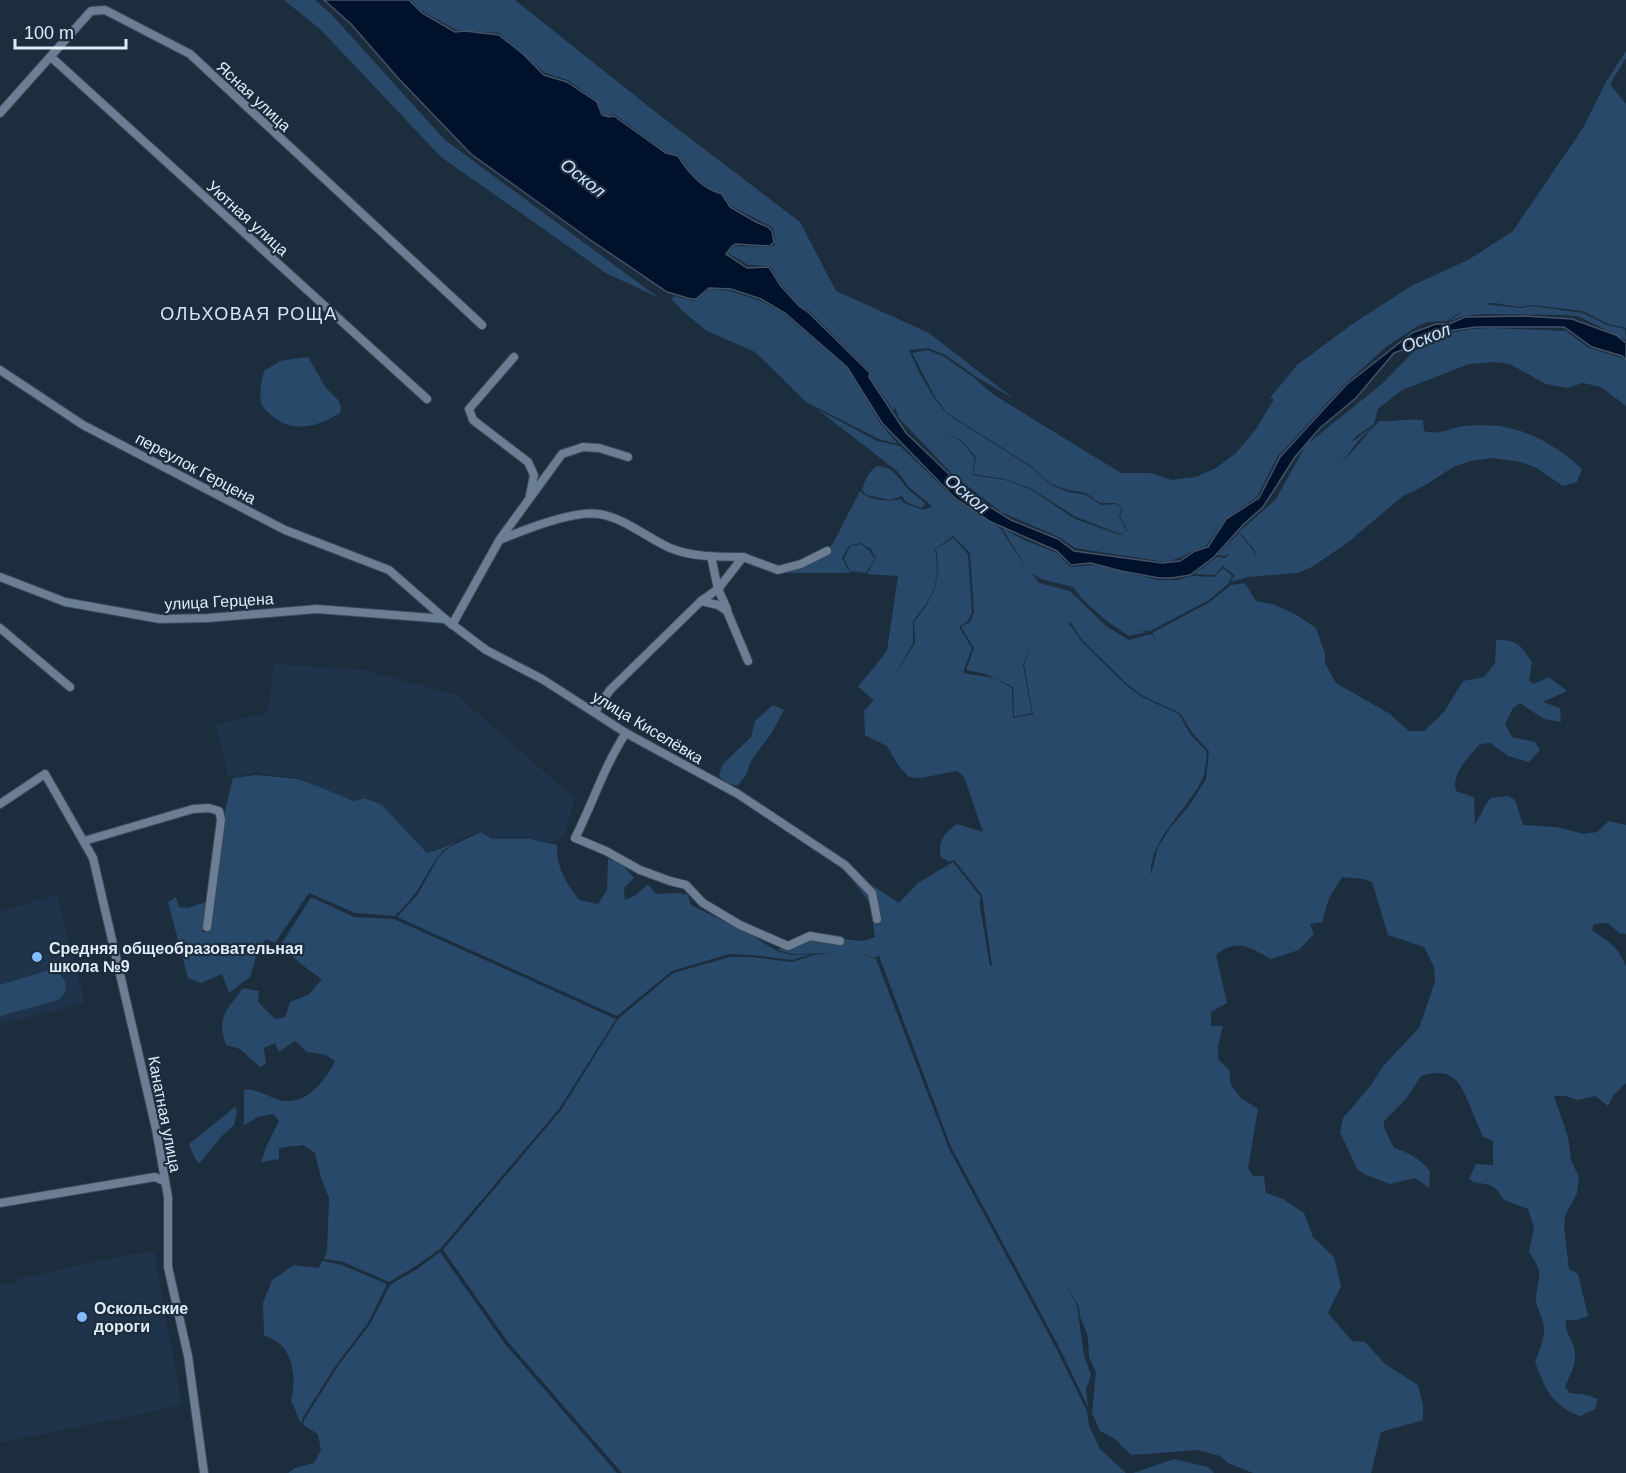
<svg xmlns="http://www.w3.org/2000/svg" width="1626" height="1473" viewBox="0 0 1626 1473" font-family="Helvetica,sans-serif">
<rect width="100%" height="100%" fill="#1c2d3e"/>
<!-- built -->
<g fill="#1f344b">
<path d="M274 664 363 670 457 695 575 799 564 836 552 842 531 839H493L481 831 427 852 382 805 364 798 354 800 330 793 300 778 282 776 256 773 228 777 216 724 268 713Z"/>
<path d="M57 895 85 1003 0 1024V912Z"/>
<path d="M154 1252 182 1405 0 1443V1286L14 1283 21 1278 128 1255Z"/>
</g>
<!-- green -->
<g fill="#28496a" fill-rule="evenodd">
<path d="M284 0H315L331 14 445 140 659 298 606 273 441 157 320 29Z"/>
<path d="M411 0H515L653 110 800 222 836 291 929 333 1014 399 975 376 944 354 928 348 909 350 919 372 934 398 947 414 1031 467 1051 485 1069 492 1086 495 1101 505 1115 504 1122 508 1119 516 1126 530 1120 534 1076 517 1030 488 1004 479 973 474 976 457 961 440 943 431 961 441 975 458 972 475 1005 480 1030 489 1075 519 1120 535 1127 530 1120 516 1123 508 1115 503H1100L1086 493 1069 490 1051 484 1031 466 947 413 935 397 912 353 927 350 943 356 973 377 994 395 1121 473H1150L1172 480 1196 477 1216 468 1236 453 1256 429 1274 399 1270 398 1297 365 1351 325 1411 286 1468 260 1513 231 1583 128 1607 80 1626 51V58L1610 84 1626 104V328L1608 324 1583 311 1532 305 1520 307 1494 303 1483 304 1521 308 1532 306 1583 313 1607 325 1625 329 1626 340 1578 316 1562 315 1482 314 1463 316 1448 322 1468 307 1447 321 1427 322 1418 326 1387 346 1343 386 1278 456 1257 497 1225 519 1206 546C1190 550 1183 559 1165 562L1075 548 1059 537 1001 512 952 474 899 418 894 405V411L870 377 871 372 809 311 800 306 781 284 770 266 748 265 728 253 733 247 737 246 770 247 775 245 774 230 770 226 731 206 723 194C703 188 690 172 679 155L666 152 614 114 608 116 603 114 597 101 568 80 545 73 499 33 456 30 422 11Z"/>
<path d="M710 289 730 291 761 301 783 313 846 367 880 423 898 444 879 439 806 402 755 352 707 331 686 314 671 299 675 296 694 301Z"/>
<path d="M1492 328 1566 331 1589 348 1622 358 1626 361V406L1601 387 1583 383 1567 388 1546 384 1510 364 1494 362 1469 364 1402 390 1378 409 1374 424 1355 437 1352 442 1375 425 1358 441 1340 465 1379 421C1394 422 1408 418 1423 420L1424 431C1438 436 1449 428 1464 426 1512 421 1547 437 1582 469L1577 482 1563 486 1535 467 1520 462 1492 458 1471 461 1455 466 1424 486 1403 496 1347 543 1312 567 1297 573 1248 577 1231 582 1234 575 1223 566 1214 575 1194 574 1217 557 1226 558 1228 553 1225 556 1217 555 1239 533 1253 550 1256 559 1254 549 1239 532 1276 499 1306 445 1383 383 1413 352 1449 333 1471 329Z"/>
<path d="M308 357 326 388 339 401 341 408 340 413C318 427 292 434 271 415 266 411 261 406 261 400 259 391 262 380 264 371L280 361Z"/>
<path d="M817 409 877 441 900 446 956 500 1000 528 1030 573 1002 528 1024 540 1057 553 1070 567 1094 565 1158 580H1178L1192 576 1214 577 1223 568 1232 576 1229 583 1209 600 1150 631 1136 630 1148 632 1129 636 1108 622 1084 601 1073 587 1041 579 1031 573 1039 583 1070 591 1106 626 1129 640 1151 634 1156 640 1152 633 1210 602 1231 585 1245 583 1256 601 1273 604 1295 614 1316 628 1325 654V663L1336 683 1390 714 1409 731H1424L1444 712 1463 681 1484 677 1495 663 1496 640C1519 640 1519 644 1532 662L1529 680 1533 684 1549 677 1567 691 1543 702 1560 708 1561 722 1544 719 1520 703 1513 708 1505 724 1512 737 1535 742 1540 750 1529 762 1508 756 1490 743 1480 744C1469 757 1451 773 1456 791L1474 797 1475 825 1486 804 1491 798 1508 796 1515 800 1523 825 1557 827 1584 834 1597 832 1609 821 1626 825V934L1619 933 1608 923 1594 924 1592 930C1609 943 1618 945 1626 967V1083L1613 1096 1608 1106 1595 1096 1578 1100 1565 1096H1554L1568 1137 1571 1160 1579 1177 1577 1193 1565 1216 1564 1227 1569 1269 1578 1274 1588 1316 1577 1320H1566C1564 1332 1571 1337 1574 1348 1578 1362 1570 1375 1565 1387L1570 1393 1587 1395 1598 1399 1595 1409 1580 1416C1550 1404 1546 1390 1535 1362 1539 1352 1544 1341 1544 1329 1544 1319 1535 1307 1536 1297 1539 1272 1544 1274 1529 1252L1534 1228 1528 1209 1504 1200 1496 1189 1490 1185 1473 1182 1469 1179 1476 1164 1493 1165V1141L1483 1137C1479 1127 1474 1117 1470 1106 1459 1079 1452 1067 1421 1076L1406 1099 1384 1121V1128L1394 1148C1410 1153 1419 1158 1430 1171L1429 1188 1415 1178 1390 1184 1366 1175 1357 1169 1340 1132 1343 1118 1371 1085 1384 1065 1419 1028 1435 982 1434 967 1424 947 1388 935 1372 882 1363 879 1342 877 1329 898 1322 922 1310 924 1314 934 1299 950 1271 959C1251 948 1237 937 1216 955L1227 1003 1211 1012V1026H1223L1218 1046V1059L1229 1070 1231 1085 1241 1098 1258 1109 1248 1168 1253 1176H1264L1266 1193 1283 1199 1304 1213 1313 1237 1334 1257 1341 1286 1328 1313 1352 1341 1365 1342 1385 1364 1418 1385 1423 1405V1420L1381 1432 1371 1473H1253L1228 1463 1220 1456 1198 1450 1131 1455 1115 1439 1100 1431 1092 1413 1096 1372 1089 1357 1088 1337 1080 1316 1079 1307 1067 1286 1077 1306 1084 1355 1091 1375 1086 1389 1088 1407 1059 1347 951 1147 879 956 880 954 876 958 861 954 876 959 949 1149 1056 1348 1087 1411 1089 1426 1100 1449 1126 1473H622L508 1342 443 1250 561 1110 618 1019 673 973 730 957H751L792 962 814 955 831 953 792 954 778 950 805 935 863 941 875 937 870 903 839 863 899 903 918 883 953 862 980 896 981 901H979L990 966H992L982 895 954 860 949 862 941 857C937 842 945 832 957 824L983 832 964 777 957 771 921 778 909 777 898 765 887 746 865 735 864 711 874 700 858 687 887 651 898 576 867 574 876 558 871 549 860 543 849 546 842 558 850 573H778L832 545 860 491C869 501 888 502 901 499L904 503 924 510 932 506 910 488 897 471ZM953 536 970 553 974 613 970 622 961 627 974 648 966 670 986 674 1013 687 1014 717 1032 713 1023 665 1033 642 1024 665 1033 714 1013 718 1012 688 994 678 963 673 972 648 959 627 968 621 972 612 968 554 953 538 936 549C942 581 933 598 914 622L915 643 893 678 913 643V621C933 597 941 582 935 549ZM1068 622 1071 623 1083 641 1128 685 1143 696 1180 713 1193 734 1209 751 1206 779 1189 806 1170 828 1158 847 1151 875C1148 841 1188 809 1202 780 1206 772 1206 761 1207 752L1190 734 1179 714 1142 697 1127 686 1082 642Z"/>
<path d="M877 466C893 466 898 478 907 488 912 494 920 498 925 504L922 508 906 502 902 496 890 500 866 495 862 489C866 479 868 472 877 466Z"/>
<path d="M860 544 869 550 875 559 866 573 850 571 844 558 850 547Z"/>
<path d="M773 705 784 710 771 734 751 761 746 775 737 786 726 782 719 776 722 765 751 737 755 721Z"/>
<path d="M256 775 299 779 354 801 364 798 382 805 427 853 442 848 457 841C436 852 429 872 417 891 411 900 402 908 395 916L355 913 309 893 275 943 266 939 256 957 250 977 229 993 222 974 201 983 188 978 168 902 176 897 179 907 188 908 206 902 203 932H209L225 811 233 778Z"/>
<path d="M481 832 492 839H530L557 845C556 867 566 883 579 900L598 904 607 890 608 859 620 862 634 878 624 888 625 900 634 896 648 884 656 894 677 893 688 895 691 905 746 932 777 951 792 955 812 954 792 960 752 955 729 954 672 971 617 1016 397 917 418 894 438 858 449 847Z"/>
<path d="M311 897 354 917 394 919 616 1019 559 1109 440 1249 416 1266 389 1282 343 1262 324 1259 327 1251 329 1198 321 1178 315 1153 303 1145C295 1147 287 1146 279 1148V1159L261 1162 266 1147 279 1121 273 1114 258 1117 244 1125V1090C257 1089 263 1094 276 1099 303 1109 324 1083 335 1061L326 1055 307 1052 295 1041 279 1052 275 1043 264 1048 266 1064 260 1067 240 1049 226 1045C216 1016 227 1010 243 988L259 991 258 1002 275 1019 285 1017 290 1002 308 995 322 979 306 968 280 946Z"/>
<path d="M52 969C65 975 72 990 58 1000L0 1016V985Z"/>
<path d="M235 1107 237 1112 234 1125 222 1136 199 1164 194 1157 189 1144Z"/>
<path d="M440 1252 505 1344 617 1473H288L295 1468 314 1463 321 1450 318 1434 303 1425 304 1420 338 1366 370 1324 390 1285 417 1269Z"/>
<path d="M323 1261 342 1265 387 1284 368 1323 336 1365 302 1419 301 1424 291 1400C296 1384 294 1358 281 1345 278 1341 269 1338 264 1335L263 1303 272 1280 294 1265 318 1268Z"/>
<path d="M1174 1459 1208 1467 1214 1473H1133Z"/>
</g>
<!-- water -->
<path fill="#00122b" stroke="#435368" stroke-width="1.5" d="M324 0H409L422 13 455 32 465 31 499 35 523 54 544 75 567 82 597 102 602 115 609 117 614 116 666 153 678 156C689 173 702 189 722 194L730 207 756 222 768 227 772 231 774 242 770 246 736 244 732 246 726 254 747 268 769 267 780 285 799 306 809 313 870 373 869 377 906 433 971 495 1011 520 1058 539 1074 551 1162 563 1180 561 1195 551 1208 547 1226 519 1259 498 1280 457 1346 385 1412 333 1436 324H1449L1465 317 1524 316 1572 319 1616 335 1626 343V360L1622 356 1592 347 1564 327H1476L1448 331 1434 339 1394 353 1356 398 1320 428 1295 457 1263 507 1244 524 1214 557 1190 575 1172 578H1159L1121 571 1091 563 1071 565 1057 551 991 522 955 498 882 423 847 367 785 313 761 299 731 289 709 288 696 299H691L667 292 589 239 471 154 398 78 351 24Z"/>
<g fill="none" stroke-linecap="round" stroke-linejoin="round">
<!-- minor casing -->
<g stroke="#3a4857" stroke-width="10">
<g id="minor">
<path d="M51 57 427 399"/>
<path d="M0 113 91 11 105 10 190 54 482 325"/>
<path d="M514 357 469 409 473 420 528 462 534 475 530 495"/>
<path d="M0 370 83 425 285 530 389 570 445 619 486 650 542 679 626 733 738 794 845 865 872 893 877 919"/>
<path d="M502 539C526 529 574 510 599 514 625 518 647 538 670 548 691 557 719 557 743 557"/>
<path d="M711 556 718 589 727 609"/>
<path d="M0 577 65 602 160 619 208 618 317 609 445 619"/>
<path d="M701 601 718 605 727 611 748 661"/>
<path d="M452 625 500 539 562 454 583 447 599 448 628 457"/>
<path d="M0 628 70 687"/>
<path d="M595 712 610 690 701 601 718 589 743 557 778 570 801 564 827 551"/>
<path d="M626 733C604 766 593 803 575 838L606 851 640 870 670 881 686 885 703 903 740 925 788 946 810 936 840 941"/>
<path d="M0 804 45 774 93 858 156 1129 168 1197V1267L188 1356 204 1473"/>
<path d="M84 841 193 809 209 808 219 811 221 820 207 927"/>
<path d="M0 1203 155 1177 164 1181"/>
</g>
</g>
<!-- minor -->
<use href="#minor" stroke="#6b7e93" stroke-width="8"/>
</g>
<!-- markers -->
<g fill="#82bcfa" stroke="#1c2d3e" stroke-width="2">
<circle cx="37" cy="957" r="6"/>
<circle cx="82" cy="1317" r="6"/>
</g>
<g text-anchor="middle" stroke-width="4.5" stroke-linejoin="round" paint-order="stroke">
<!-- street labels -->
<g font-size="16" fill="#e0ebf6" stroke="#1c2d3e">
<text transform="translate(254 96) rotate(43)" y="6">Ясная улица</text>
<text transform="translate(248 218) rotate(42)" y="6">Уютная улица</text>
<text transform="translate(196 468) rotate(28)" y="6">переулок Герцена</text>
<text transform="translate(219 601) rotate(-3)" y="6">улица Герцена</text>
<text transform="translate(648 727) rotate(31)" y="6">улица Киселёвка</text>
<text transform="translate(165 1114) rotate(79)" y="6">Канатная улица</text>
</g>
<!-- poi labels -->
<g font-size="16" font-weight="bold" fill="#e0ebf6" stroke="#1c2d3e" text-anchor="start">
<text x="49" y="954">Средняя общеобразовательная<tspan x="49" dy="18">школа №9</tspan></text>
<text x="94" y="1314">Оскольские<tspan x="94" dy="18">дороги</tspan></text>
</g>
<!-- water labels -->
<g font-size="18" font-style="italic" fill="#cee4fd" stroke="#1c2d3e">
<text transform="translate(583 178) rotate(38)" y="6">Оскол</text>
<text transform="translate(1426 338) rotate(-22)" y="6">Оскол</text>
<text transform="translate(967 494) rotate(40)" y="6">Оскол</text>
</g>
<!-- neighbourhood labels -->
<g font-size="18" letter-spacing="1.5" fill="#d2e7fe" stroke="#1c2d3e">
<text x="249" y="320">ОЛЬХОВАЯ РОЩА</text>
</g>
</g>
<!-- scale -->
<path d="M15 39v9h111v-9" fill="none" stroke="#e0ebf6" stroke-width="3"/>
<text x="24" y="39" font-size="18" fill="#e0ebf6" stroke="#1c2d3e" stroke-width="4.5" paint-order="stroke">100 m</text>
</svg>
